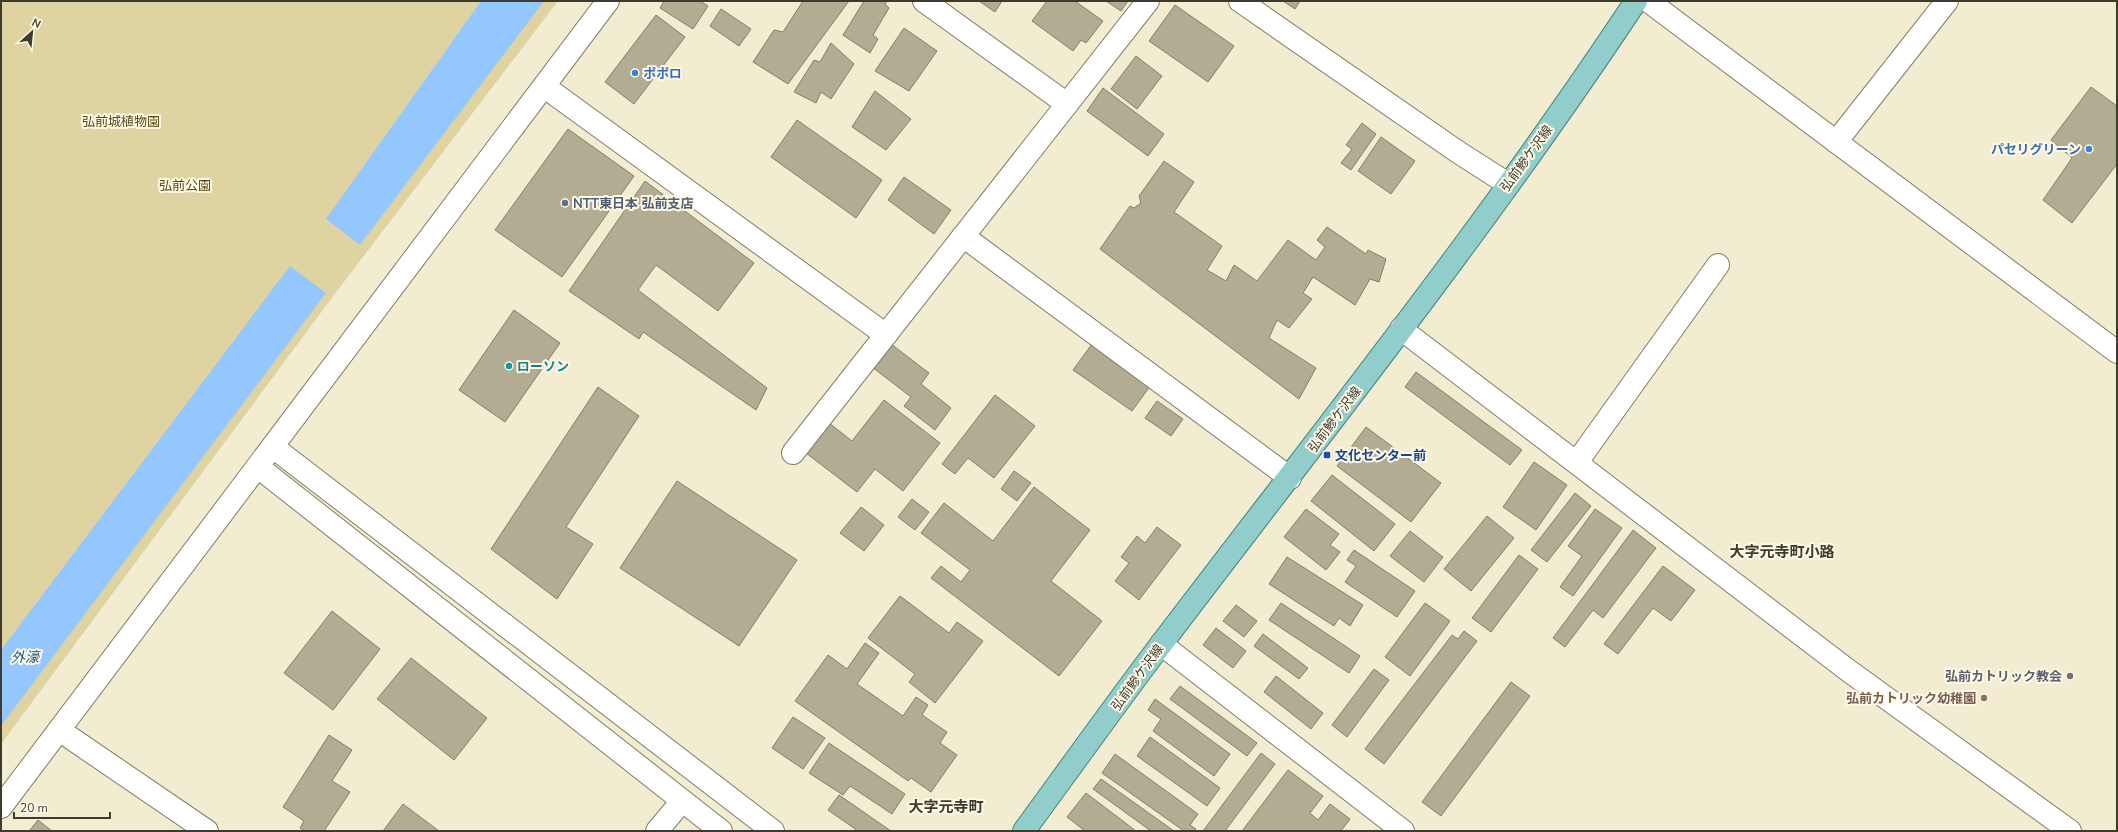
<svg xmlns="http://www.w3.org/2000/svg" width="2118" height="832" viewBox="0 0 2118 832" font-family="'Nunito Sans','Noto Sans JP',sans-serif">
<rect width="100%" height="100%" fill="#f2ecd1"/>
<!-- green -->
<path fill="#e0d3a2" d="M1 1H558L334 295 1 744Z"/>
<!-- water -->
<g fill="#93c7fd">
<path d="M481 1H544L360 245 326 219Z"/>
<path d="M290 266 326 293 1 726V650Z"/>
</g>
<!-- building -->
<g fill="#b2ac93" stroke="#857f68">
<path d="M664 1H700L708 6 693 29 660 8Z"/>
<path d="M803 1H849L788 84 753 62 774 30 783 32Z"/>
<path d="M864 1H887L885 4 889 8 873 35 878 39 870 53 843 35Z"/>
<path d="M979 1H1002L995 12Z"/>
<path d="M1047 1H1075L1103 21 1086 43 1081 40 1073 51 1032 21Z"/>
<path d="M1106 1H1128L1121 11Z"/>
<path d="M1283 1H1300L1295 9Z"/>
<path d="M1175 5 1234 46 1208 82 1149 41Z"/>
<path d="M721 9 751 29 739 46 710 26Z"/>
<path d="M656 15 685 37 634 104 605 82Z"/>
<path d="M904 28 937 51 909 91 875 71Z"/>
<path d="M831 43 854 64 831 99 821 92 816 103 794 92 814 60 820 62Z"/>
<path d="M1136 56 1162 76 1137 109 1111 89Z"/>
<path d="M2091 87 2117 106V164L2072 223 2043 200 2072 158 2051 140Z"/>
<path d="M1103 88 1164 134 1148 156 1087 111Z"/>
<path d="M875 91 911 119 886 150 852 127Z"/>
<path d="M797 120 882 180 856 218 771 157Z"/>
<path d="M1362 123 1376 134 1351 170 1341 163 1352 149 1346 145Z"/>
<path d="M568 129 634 176 562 277 495 230Z"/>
<path d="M1381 137 1415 161 1391 194 1358 171Z"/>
<path d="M1164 161 1194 182 1174 212 1222 246 1207 270 1226 281 1234 265 1257 281 1288 240 1316 260 1325 247 1317 240 1327 227 1366 254 1368 250 1386 259 1379 282 1370 279 1355 305 1313 277 1303 293 1312 299 1289 328 1277 320 1269 338 1316 368 1299 399 1100 249 1130 206 1134 208 1141 203 1139 196Z"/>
<path d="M904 177 951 210 934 234 888 200Z"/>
<path d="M645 181 754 263 718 311 656 265 638 290 767 388 756 410 643 332 639 339 569 291Z"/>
<path d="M514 310 560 343 505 422 459 390Z"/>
<path d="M891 344 929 373 921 384 951 408 935 430 904 406 911 397 872 367Z"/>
<path d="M1092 344 1151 385 1132 411 1073 370Z"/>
<path d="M1416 372 1522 450 1510 465 1405 387Z"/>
<path d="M598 387 639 416 566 527 593 544 557 599 491 549Z"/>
<path d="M995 395 1035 426 994 478 968 458 955 474 942 464Z"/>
<path d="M884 400 940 443 903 491 875 469 857 492 806 453 829 423 852 441Z"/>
<path d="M1157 401 1183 419 1171 436 1145 418Z"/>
<path d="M1366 427 1441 483 1411 522 1337 466Z"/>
<path d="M1534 462 1567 485 1536 530 1503 507Z"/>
<path d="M1014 471 1031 483 1017 501 1001 489Z"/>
<path d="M1332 475 1395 524 1374 551 1311 501Z"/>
<path d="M677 481 797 560 739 646 620 568Z"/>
<path d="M1034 487 1090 530 1051 581 1102 621 1059 676 931 578 941 566 961 582 970 570 921 533 944 503 993 541Z"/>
<path d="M1575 493 1591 506 1547 562 1531 550Z"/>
<path d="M912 499 929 512 915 530 898 517Z"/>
<path d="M861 507 884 525 864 551 840 533Z"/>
<path d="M1306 509 1339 534 1330 545 1340 552 1326 570 1284 537Z"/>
<path d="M1595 509 1622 528 1573 596 1560 587 1582 556 1568 546Z"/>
<path d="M1487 516 1514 538 1471 591 1444 569Z"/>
<path d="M1157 527 1181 545 1139 600 1115 581 1129 563 1121 557 1137 536 1145 543Z"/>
<path d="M1633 530 1656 548 1603 618 1593 610 1565 647 1553 638Z"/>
<path d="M1410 531 1443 557 1424 582 1390 556Z"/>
<path d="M1354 550 1415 591 1397 617 1345 582 1356 566 1347 560Z"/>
<path d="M1519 555 1538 569 1491 632 1472 618Z"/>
<path d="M1287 557 1363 605 1350 626 1339 618 1334 626 1269 584Z"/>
<path d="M1663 566 1695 590 1671 621 1653 608 1618 654 1604 644Z"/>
<path d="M900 596 949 633 957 622 983 641 935 703 909 682 915 674 868 638Z"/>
<path d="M1281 603 1360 656 1349 673 1269 620Z"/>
<path d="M1425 603 1450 621 1410 676 1385 657Z"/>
<path d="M1236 605 1257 621 1244 637 1223 621Z"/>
<path d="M332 611 380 649 333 710 284 673Z"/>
<path d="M1216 628 1246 651 1233 668 1203 645Z"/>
<path d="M1464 631 1477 641 1384 764 1365 749 1452 635 1458 639Z"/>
<path d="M1263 634 1308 668 1299 679 1254 646Z"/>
<path d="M865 643 879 653 857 684 903 716 916 697 928 705 922 715 947 732 940 743 957 755 931 792 911 778 908 781 795 701 828 655 847 669Z"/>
<path d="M411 658 487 718 454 760 377 699Z"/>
<path d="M1374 669 1389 680 1347 737 1332 725Z"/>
<path d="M1276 676 1323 713 1311 729 1264 692Z"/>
<path d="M1511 682 1530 696 1441 816 1422 802Z"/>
<path d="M1180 686 1257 743 1247 756 1170 699Z"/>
<path d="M1155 699 1230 754 1214 776 1153 731 1161 719 1148 710Z"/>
<path d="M793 717 825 738 803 769 772 748Z"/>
<path d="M329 735 352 750 332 781 350 792 324 831H305L300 828 304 821 283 807Z"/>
<path d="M1150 737 1220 788 1207 806 1137 756Z"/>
<path d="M829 743 905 794 892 814 850 786 843 795 809 773Z"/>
<path d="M1261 753 1275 764 1225 831H1203Z"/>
<path d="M1115 754 1198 814 1190 825 1196 829 1194 831H1184L1102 773Z"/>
<path d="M1288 770 1323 796 1310 813 1318 820 1330 804 1350 819 1341 831H1242Z"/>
<path d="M1101 779 1174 831H1151L1093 789Z"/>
<path d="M1086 793 1136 831H1085L1067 817Z"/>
<path d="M839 795 891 831H858L828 810Z"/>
<path d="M403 804 439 831H383Z"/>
<path d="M38 820 52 831H29Z"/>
</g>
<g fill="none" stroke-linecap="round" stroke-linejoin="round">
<!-- minor casing -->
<g stroke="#837d65" stroke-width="24">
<g id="minor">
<path d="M924 1 1067 104"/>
<path d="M1240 1 1458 152 1508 184"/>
<path d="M1648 1 2117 352"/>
<path d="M545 87 886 335"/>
<path d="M1836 142 1947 1"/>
<path d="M963 236 1290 478"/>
<path d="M1401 329 1849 671 2070 831"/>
<path d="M273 447 773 831"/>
<path d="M793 453 1148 1"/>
<path d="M1577 462 1718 265"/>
<path d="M258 467 721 831"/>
<path d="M1161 644 1403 831"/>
<path d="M59 730 207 831"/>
<path d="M1 807 608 1"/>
<path d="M657 831 682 801"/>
</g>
</g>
<!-- major casing -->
<g stroke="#44837e" stroke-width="24">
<path id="major" d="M1024 831C1070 768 1115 705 1162 643 1323 431 1489 223 1636 1"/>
</g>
<!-- minor -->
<use href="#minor" stroke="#fff" stroke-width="22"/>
<!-- major -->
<use href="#major" stroke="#91cdcb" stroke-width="22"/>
</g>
<!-- markers -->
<g fill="#3f7fe0" stroke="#fef9e4" stroke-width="1.5">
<circle cx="635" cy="73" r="4"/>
<circle cx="2089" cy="149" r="4"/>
</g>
<circle fill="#5c6f8a" stroke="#fef9e4" stroke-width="1.5" cx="565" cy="203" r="4"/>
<circle fill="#0f9aa8" stroke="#fef9e4" stroke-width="1.5" cx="509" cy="366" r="4"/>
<rect fill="#1a4fb4" stroke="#fef9e4" stroke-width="1.5" x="1323" y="451" width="8" height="8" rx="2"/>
<circle fill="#6b7280" stroke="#fef9e4" stroke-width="1.5" cx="2070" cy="676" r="4"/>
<circle fill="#8d6e63" stroke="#fef9e4" stroke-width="1.5" cx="1984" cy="698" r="4"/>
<g text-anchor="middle" stroke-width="4" stroke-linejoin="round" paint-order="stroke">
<!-- shop labels -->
<g font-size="13" font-weight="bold" fill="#366cbe" stroke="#fef9e4" text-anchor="start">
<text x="643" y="78">ポポロ</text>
<text x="2081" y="154" text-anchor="end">パセリグリーン</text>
</g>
<!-- park labels -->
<g font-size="13" fill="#574911" stroke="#fef9e4">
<text x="121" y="126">弘前城植物園</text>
<text x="185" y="190">弘前公園</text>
</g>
<!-- street labels -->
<g font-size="13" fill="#3d3a30" stroke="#fef9e4">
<text transform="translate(1526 158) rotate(-54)" y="5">弘前鰺ケ沢線</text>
<text transform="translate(1334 419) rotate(-53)" y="5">弘前鰺ケ沢線</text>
<text transform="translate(1137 677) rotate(-54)" y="5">弘前鰺ケ沢線</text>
</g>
<!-- service labels -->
<g font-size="13" font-weight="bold" fill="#4e5e75" stroke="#fef9e4" text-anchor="start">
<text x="573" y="208">NTT東日本 弘前支店</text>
</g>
<!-- culture labels -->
<g font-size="13" font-weight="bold" fill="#0d838f" stroke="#fef9e4" text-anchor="start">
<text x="517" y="371">ローソン</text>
</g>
<!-- transit labels -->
<g font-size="13" font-weight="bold" fill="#164399" stroke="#fef9e4" text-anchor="start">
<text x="1335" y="460">文化センター前</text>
</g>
<!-- worship labels -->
<g font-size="13" font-weight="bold" fill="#5b616d" stroke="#fef9e4" text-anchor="end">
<text x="2062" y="681">弘前カトリック教会</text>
</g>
<!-- education labels -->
<g font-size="13" font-weight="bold" fill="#785e54" stroke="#fef9e4" text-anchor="end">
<text x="1976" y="703">弘前カトリック幼稚園</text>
</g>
<!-- water labels -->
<g font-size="14" font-style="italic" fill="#1a5082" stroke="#fef9e4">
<text x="25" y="662">外濠</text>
</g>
<!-- quarter labels -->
<g font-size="15" font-weight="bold" fill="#3d3a30" stroke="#fef9e4">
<text x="1782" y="557">大字元寺町小路</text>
<text x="946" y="812">大字元寺町</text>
</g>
</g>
<!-- border -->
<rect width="2118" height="832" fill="none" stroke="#3d3a30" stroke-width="4"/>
<!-- north arrow -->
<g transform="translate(32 32) rotate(27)" stroke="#fef9e4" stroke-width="3" paint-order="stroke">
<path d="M0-3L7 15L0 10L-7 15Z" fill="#3d3a30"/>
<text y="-6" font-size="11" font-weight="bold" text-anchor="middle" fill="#3d3a30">N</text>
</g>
<!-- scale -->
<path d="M14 812v6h96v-6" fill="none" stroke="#3d3a30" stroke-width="2"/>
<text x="20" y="812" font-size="12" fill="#3d3a30" stroke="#fef9e4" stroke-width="3" paint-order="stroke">20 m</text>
</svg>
